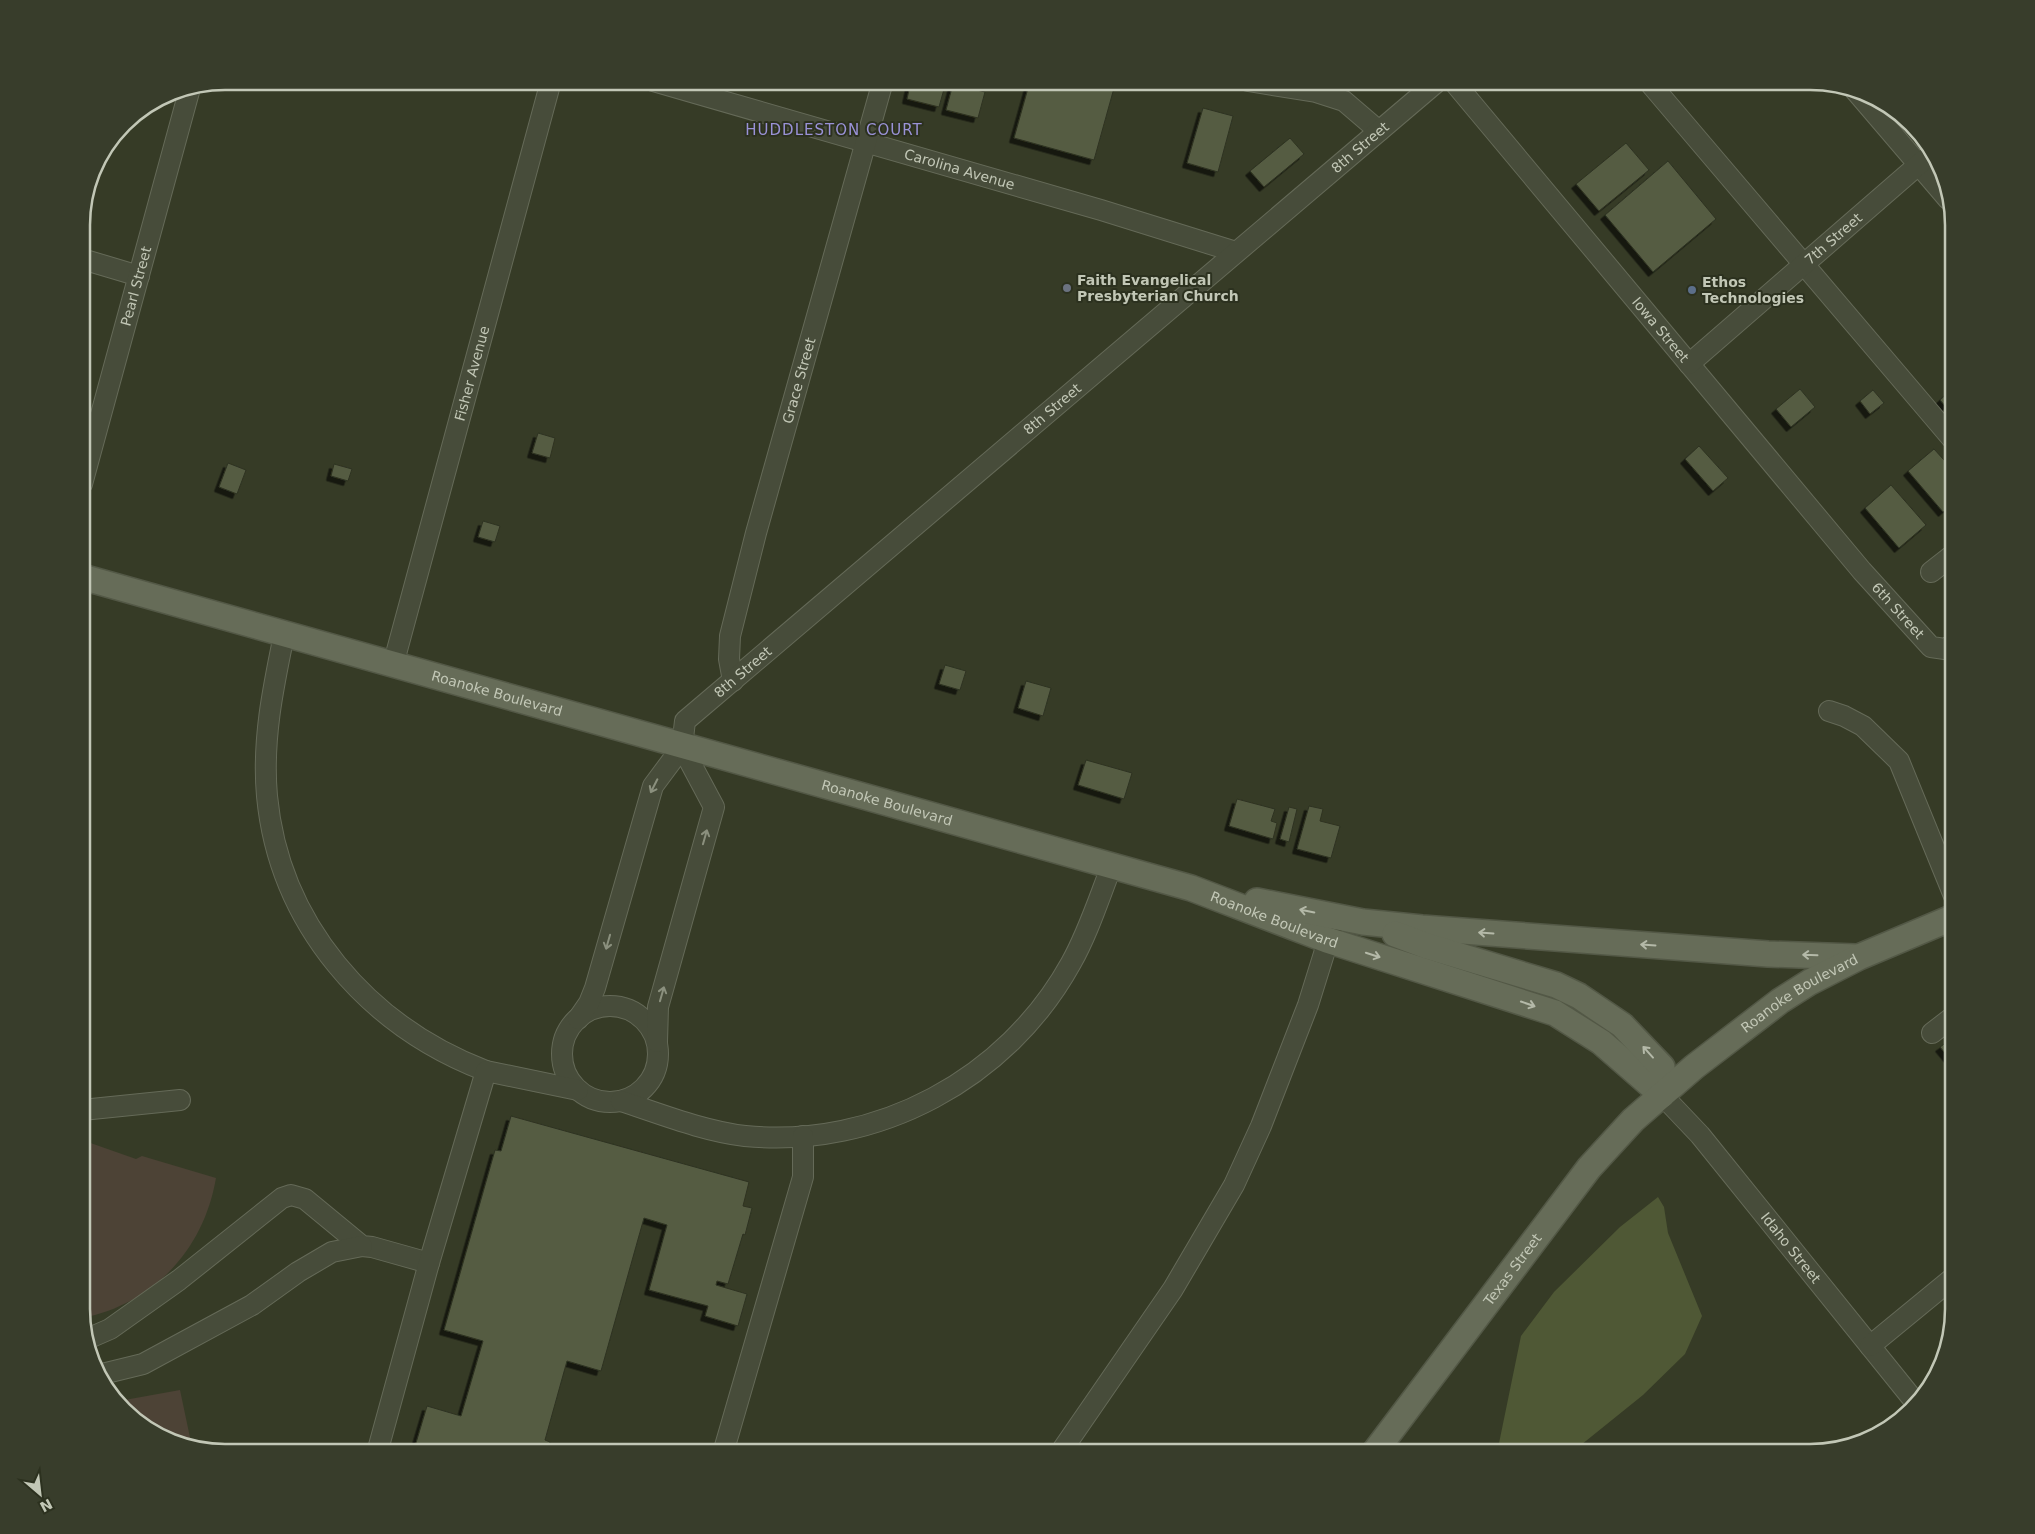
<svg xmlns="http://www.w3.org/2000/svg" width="2035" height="1534" viewBox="0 0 2035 1534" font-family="'DejaVu Sans',sans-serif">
<defs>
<filter id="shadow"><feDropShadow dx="-4.5" dy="4.5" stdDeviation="0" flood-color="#0009"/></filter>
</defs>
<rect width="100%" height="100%" fill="#363b26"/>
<!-- green -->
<g fill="#4d4336">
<path d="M82 1140 136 1159 142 1156 216 1178C204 1249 154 1304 82 1318Z"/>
<path d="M180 1390 192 1447 179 1445 137 1423 119 1401Z"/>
</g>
<!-- water -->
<path fill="#4f5835" d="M1658 1197 1664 1207 1668 1233 1702 1316 1685 1354 1643 1395 1571 1453H1497L1521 1336 1554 1292 1620 1227Z"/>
<!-- building -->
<g fill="#555b43" stroke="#2e3321" filter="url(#shadow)">
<path d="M911 81 946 82 939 107 907 99Z"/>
<path d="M1030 81H1116L1094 160 1014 138Z"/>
<path d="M953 84 985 92 978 118 946 110Z"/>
<path d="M1203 108 1233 116 1218 172 1187 163Z"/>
<path d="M1290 138 1304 154 1264 187 1250 171Z"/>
<path d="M1626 143 1649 170 1599 211 1576 184Z"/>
<path d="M1668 161 1716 219 1653 272 1605 215Z"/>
<path d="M1800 389 1815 407 1791 427 1776 409Z"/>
<path d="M1952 389 1954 399 1946 407 1940 400Z"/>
<path d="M1873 390 1884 403 1870 414 1860 401Z"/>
<path d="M538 433 555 438 550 458 532 453Z"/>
<path d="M1699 446 1728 478 1713 491 1685 459Z"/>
<path d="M1934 449 1954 471V502L1943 512 1908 471Z"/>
<path d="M228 463 246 470 237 494 219 487Z"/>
<path d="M334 464 352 469 348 481 331 476Z"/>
<path d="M1891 485 1926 525 1899 548 1865 508Z"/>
<path d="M483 521 500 526 495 542 478 537Z"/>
<path d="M945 665 966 671 960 690 939 684Z"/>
<path d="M1026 681 1051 688 1043 716 1018 708Z"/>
<path d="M1086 760 1132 773 1124 799 1078 785Z"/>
<path d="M1237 799 1275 809 1271 821 1277 823 1273 839 1229 826Z"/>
<path d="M1309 806 1323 809 1320 821 1340 826 1331 858 1297 849Z"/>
<path d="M1289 807 1297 809 1289 842 1280 839Z"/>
<path d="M1954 1037V1064L1940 1047Z"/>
<path d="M511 1116 749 1182 743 1206 752 1208 745 1235 743 1234 728 1284 717 1281 716 1285 747 1294 738 1326 705 1316 708 1306 649 1290 667 1225 644 1218 601 1371 567 1361 545 1440 550 1442 547 1453H413L427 1406 461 1416 483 1341 444 1330 495 1150 501 1151Z"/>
</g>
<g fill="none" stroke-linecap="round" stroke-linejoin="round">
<!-- minor casing -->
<g stroke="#656a58" stroke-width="22">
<g id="minor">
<path id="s1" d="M653 81 1101 210 1236 252"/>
<path d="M1248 81 1316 92 1344 101 1379 131"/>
<path id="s2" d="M1453 81 1862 571 1931 647 1945 649 1954 644"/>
<path d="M1648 81 1954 441"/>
<path d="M1854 89 1948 199"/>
<path d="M82 259 139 276"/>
<path id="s3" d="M1689 364 1932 153"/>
<path id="s4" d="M82 484 190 88"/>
<path d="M1931 572 1954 554"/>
<path d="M284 635C273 688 262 741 267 796 279 924 368 1026 486 1071"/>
<path id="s5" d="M393 665 551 81"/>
<path id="s6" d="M733 681 729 659 730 636 756 533 883 81"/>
<path d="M1829 711 1844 716 1863 726 1899 761 1954 896"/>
<path id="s7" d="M682 747 685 721 1438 81"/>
<circle cx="610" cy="1054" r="48"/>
<path d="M578 1019 589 1003 595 988 653 786 682 747"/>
<path d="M1932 1033 1954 1016"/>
<path d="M657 1042 658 1007 714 807 682 747"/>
<path id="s8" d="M1662 1095 1700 1135 1916 1403"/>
<path d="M621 1101C661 1114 703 1131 745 1136 877 1149 1007 1079 1071 963 1088 933 1099 898 1112 865"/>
<path d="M82 1110 180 1100"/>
<path d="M87 1339 110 1329 179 1280 282 1198 291 1195 305 1199 362 1246 372 1247 429 1263"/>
<path d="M1870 1346 1954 1277"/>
<path d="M98 1375 143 1364 252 1305 298 1272 332 1252 362 1246"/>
<path d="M377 1453 429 1263 486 1071 578 1090"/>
<path d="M723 1453 803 1177V1136"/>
<path d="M1060 1453 1173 1289 1234 1185 1261 1126 1308 1005 1332 928"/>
</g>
</g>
<!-- major casing -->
<g stroke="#535846" stroke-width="28">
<g id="major">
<path id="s9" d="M82 577 1191 888 1327 940 1555 1013 1601 1042 1662 1095"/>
<path d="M1257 901 1363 922 1422 928 1768 954 1856 957"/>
<path d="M1395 934 1427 946 1556 985 1579 996 1622 1025 1662 1067V1095"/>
<path id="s10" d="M1374 1453 1589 1168 1633 1120 1694 1067 1780 1001 1810 982 1859 957 1954 917"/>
</g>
</g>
<!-- minor -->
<use href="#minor" stroke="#474c3a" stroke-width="20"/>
<!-- major -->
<use href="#major" stroke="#666c58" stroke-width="25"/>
</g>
<!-- one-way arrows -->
<defs><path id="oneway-shaft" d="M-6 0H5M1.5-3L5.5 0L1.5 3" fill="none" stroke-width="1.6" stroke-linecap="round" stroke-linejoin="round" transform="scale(1.25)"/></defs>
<g stroke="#8b907e">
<use href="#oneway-shaft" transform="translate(654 786) rotate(117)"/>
<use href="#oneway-shaft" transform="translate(705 837) rotate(-74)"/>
<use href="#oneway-shaft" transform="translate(608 942) rotate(106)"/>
<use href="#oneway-shaft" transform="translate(662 994) rotate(-74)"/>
</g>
<g stroke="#b4b9a8">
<use href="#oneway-shaft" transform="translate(1307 911) rotate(-169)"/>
<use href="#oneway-shaft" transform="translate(1486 933) rotate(-176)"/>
<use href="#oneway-shaft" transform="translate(1648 945) rotate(-176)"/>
<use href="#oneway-shaft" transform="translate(1373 955) rotate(18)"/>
<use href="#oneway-shaft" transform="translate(1810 955) rotate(-178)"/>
<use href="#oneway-shaft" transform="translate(1528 1004) rotate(19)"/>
<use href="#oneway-shaft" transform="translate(1648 1052) rotate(-132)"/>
</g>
<!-- markers -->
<circle fill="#6b7280" stroke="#2c311f" stroke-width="2" cx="1067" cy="288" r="5"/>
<circle fill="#5c6f8a" stroke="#2c311f" stroke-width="2" cx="1692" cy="290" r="5"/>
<g text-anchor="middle" stroke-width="4" stroke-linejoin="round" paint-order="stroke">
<!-- street labels -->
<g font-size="14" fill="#c2c7b6" stroke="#2c311f">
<text dy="5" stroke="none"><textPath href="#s7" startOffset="912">8th Street</textPath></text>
<text dy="5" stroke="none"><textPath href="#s1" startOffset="319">Carolina Avenue</textPath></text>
<text dy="5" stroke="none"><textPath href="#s3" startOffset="191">7th Street</textPath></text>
<text dy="5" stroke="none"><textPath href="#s4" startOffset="205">Pearl Street</textPath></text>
<text dy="5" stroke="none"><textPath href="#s2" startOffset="324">Iowa Street</textPath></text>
<text dy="5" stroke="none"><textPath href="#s5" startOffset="302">Fisher Avenue</textPath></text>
<text dy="5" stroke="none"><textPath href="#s6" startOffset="310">Grace Street</textPath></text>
<text dy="5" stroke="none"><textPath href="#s7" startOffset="508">8th Street</textPath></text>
<text dy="5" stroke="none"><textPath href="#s2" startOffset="692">6th Street</textPath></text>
<text dy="5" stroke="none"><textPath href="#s7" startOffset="102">8th Street</textPath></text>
<text dy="5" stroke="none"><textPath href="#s9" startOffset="431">Roanoke Boulevard</textPath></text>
<text dy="5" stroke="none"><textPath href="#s9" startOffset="836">Roanoke Boulevard</textPath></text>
<text dy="5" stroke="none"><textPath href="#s9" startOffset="1241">Roanoke Boulevard</textPath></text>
<text dy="5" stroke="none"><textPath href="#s10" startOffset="632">Roanoke Boulevard</textPath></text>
<text dy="5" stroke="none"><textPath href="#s8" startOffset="200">Idaho Street</textPath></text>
<text dy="5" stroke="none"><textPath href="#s10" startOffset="230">Texas Street</textPath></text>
</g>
<!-- poi labels -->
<g font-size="14" font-weight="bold" fill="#c2c7b6" stroke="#2c311f" text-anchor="start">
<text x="1077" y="285">Faith Evangelical<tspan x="1077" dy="16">Presbyterian Church</tspan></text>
<text x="1702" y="287">Ethos<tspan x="1702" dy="16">Technologies</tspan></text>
</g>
<!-- neighbourhood labels -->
<g font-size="15" letter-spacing="1" fill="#9a92d7" stroke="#2c311f">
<text x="834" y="135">HUDDLESTON COURT</text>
</g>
</g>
<!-- crop -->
<path d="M0 0H2035V1534H0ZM225 90H1810A135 135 0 0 1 1945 225V1309A135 135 0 0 1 1810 1444H225A135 135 0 0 1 90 1309V225A135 135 0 0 1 225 90Z" fill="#383d2b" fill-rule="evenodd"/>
<path fill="none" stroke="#c2c7b6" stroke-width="2.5" d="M225 90H1810A135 135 0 0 1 1945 225V1309A135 135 0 0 1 1810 1444H225A135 135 0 0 1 90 1309V225A135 135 0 0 1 225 90Z"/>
<!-- north arrow -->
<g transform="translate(40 1494) rotate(152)" stroke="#2c311f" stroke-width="4" paint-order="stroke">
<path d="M0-4L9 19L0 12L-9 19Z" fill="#c2c7b6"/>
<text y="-8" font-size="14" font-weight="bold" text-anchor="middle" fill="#c2c7b6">N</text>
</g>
</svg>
